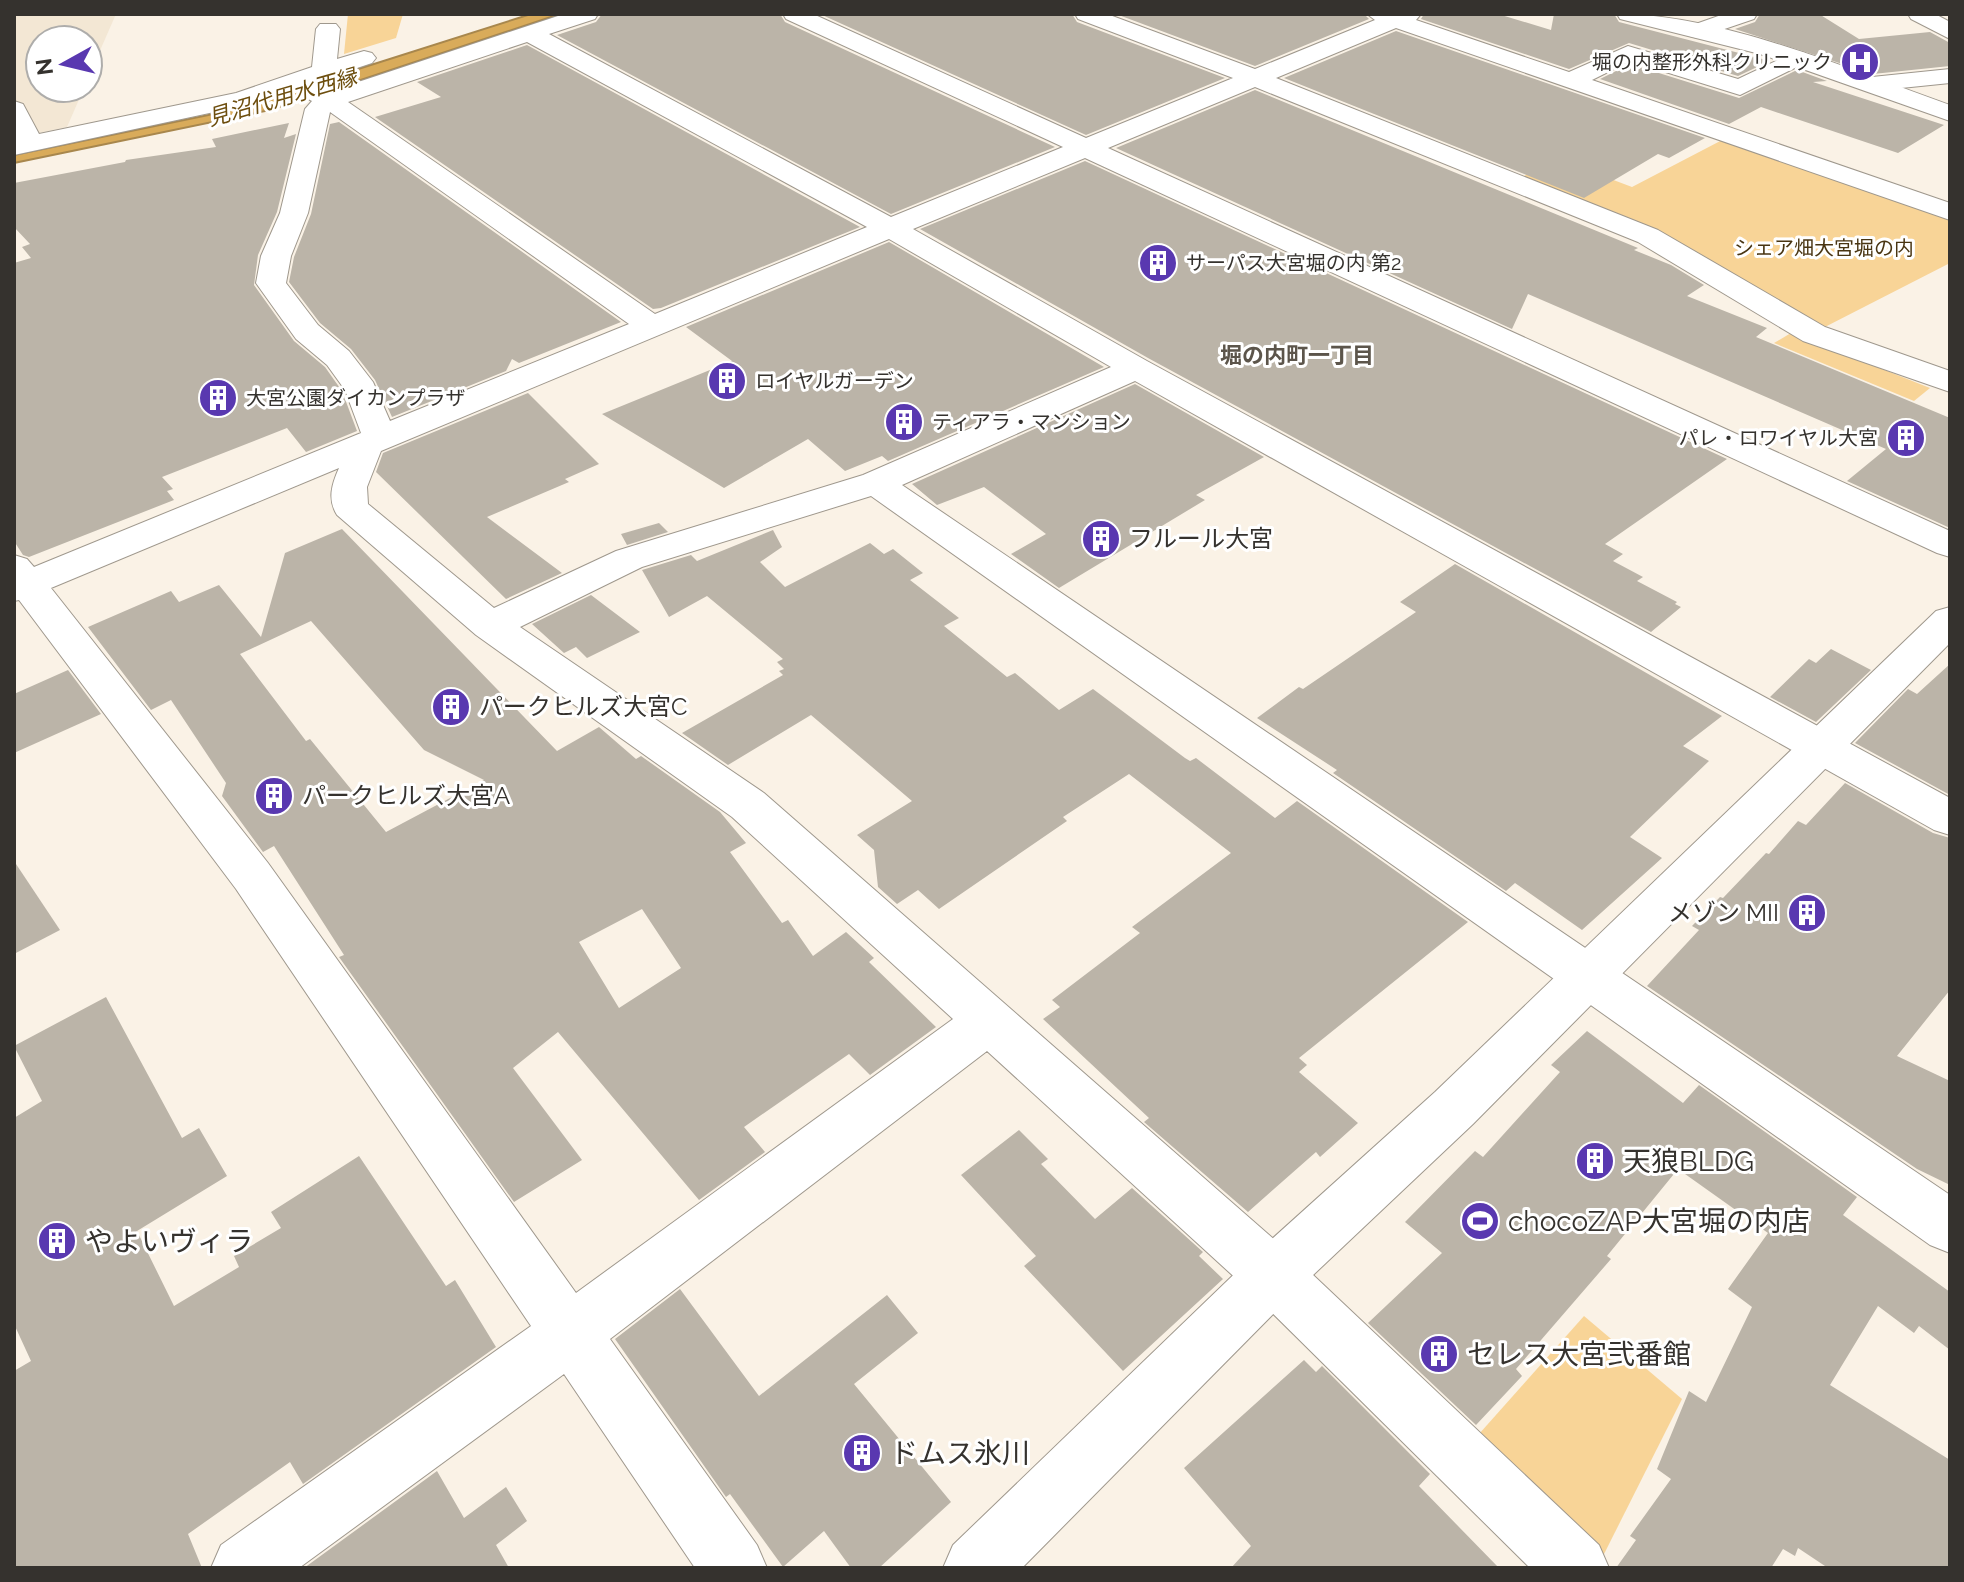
<svg xmlns="http://www.w3.org/2000/svg" width="1964" height="1582" viewBox="0 0 1964 1582" font-family="Raleway,'Noto Sans JP',sans-serif">
<rect width="100%" height="100%" fill="#faf2e6"/>
<!-- built -->
<path fill="#f3e7d4" d="M14 14H116L88 78V40H40V88H84L67 127 14 138Z"/>
<!-- green -->
<g fill="#f8d497">
<path d="M348 14H403L396 38 344 54Z"/>
<path d="M1726 138 1950 217V263L1821 329 1522 177 1558 159 1632 187Z"/>
<path d="M1791 333 1930 388 1914 401 1774 343Z"/>
<path d="M1584 1316 1682 1399 1599 1564 1471 1443Z"/>
</g>
<!-- water -->
<path fill="#d9ab5a" stroke="#a8874d" stroke-width="2" d="M531 14H560L270 110 14 163V155L223 112 281 96 286 92Z"/>
<!-- building -->
<g fill="#bbb4a8" fill-rule="evenodd">
<path d="M602 14H780L785 22 1055 147 891 214 557 35 596 22Z"/>
<path d="M820 14H1072L1077 22 1225 78 1086 135Z"/>
<path d="M1116 14H1364L1369 19 1255 66Z"/>
<path d="M1424 14H1498L1551 30 1554 14H1614L1619 22 1770 61 1738 76 1629 43 1569 69 1421 19Z"/>
<path d="M1760 14H1819L1859 39 1930 32 1950 43V66L1873 74 1735 29 1755 22Z"/>
<path d="M1396 31 1705 138 1669 158 1658 154 1584 198 1284 78Z"/>
<path d="M527 45 860 227 661 308 653 309 375 117 441 97 417 82Z"/>
<path d="M1630 64 1739 98 1797 70 1827 81 1813 82 1944 125 1898 153 1761 107 1729 124 1600 79Z"/>
<path d="M1255 90 1638 248 1634 250 1671 265 1704 285 1687 296 1767 328 1756 337 1950 418V528L1847 481 1886 449 1528 294 1512 329 1116 148Z"/>
<path d="M339 122 621 322 519 363 512 359 506 371 392 417 375 380 351 349 320 323 289 282 294 257 311 214 330 124Z"/>
<path d="M289 123 284 138 296 134 277 212 258 255 254 285 294 341 325 367 342 391 357 431 306 452 287 428 162 477 173 489 167 491 174 500 29 557 23 555 14 541V263L31 258 22 247 30 244 14 227V183L125 162 126 160 216 147 212 139Z"/>
<path d="M1085 161 1727 459 1605 544 1623 554 1613 561 1643 577 1637 581 1677 602 1675 604 1681 607 1651 632 1148 358 920 229Z"/>
<path d="M889 242 1104 367 888 461 882 456 845 471 808 439 724 488 602 414 732 361 686 327Z"/>
<path d="M1135 384 1264 457 1196 495 1205 500 1059 588 1011 554 1046 534 984 487 937 505 912 484Z"/>
<path d="M528 393 599 464 565 479 569 482 487 517 562 573 506 599 376 472 383 453Z"/>
<path d="M659 523 668 532 627 545 621 534Z"/>
<path d="M342 529 557 751 599 727 636 759 641 756 720 812 746 843 730 852 782 923 788 920 813 956 846 932 874 958 869 962 936 1027 870 1075 849 1054 744 1127 765 1152 699 1200 558 1032 513 1068 582 1160 514 1202 339 957 344 955 274 846 263 852 222 796 226 783 171 700 151 710 88 627 171 591 179 602 219 585 261 637 285 553ZM311 621 424 750 484 780 386 832 310 739 306 741 240 654ZM642 909 681 968 619 1008 579 942Z"/>
<path d="M773 530 782 547 760 562 785 587 870 543 884 554 893 549 923 573 910 580 959 618 944 626 1007 677 1015 673 1059 710 1093 689 1185 758 1190 761 1196 758 1275 818 1297 801 1468 922 1299 1058 1307 1065 1299 1072 1358 1123 1320 1157 1316 1152 1248 1212 1144 1122 1149 1118 1043 1019 1060 1007 1052 1000 1140 933 1132 927 1231 853 1129 774 1063 817 1067 821 939 909 918 890 897 904 878 887 874 850 857 835 912 801 811 715 728 765 682 733 783 675 779 671 784 669 777 662 783 659 707 596 669 617 642 570 691 555 697 561Z"/>
<path d="M1455 564 1722 716 1683 746 1709 761 1630 837 1662 858 1582 930 1515 883 1506 891 1333 773 1337 770 1257 718 1299 687 1303 689 1416 612 1400 602Z"/>
<path d="M591 595 640 632 587 658 576 647 564 653 532 624Z"/>
<path d="M1831 649 1871 670 1816 722 1770 697 1809 659 1816 663Z"/>
<path d="M1950 664V795L1855 743 1908 689 1917 694Z"/>
<path d="M68 670 101 714 14 753V694Z"/>
<path d="M1845 783 1933 833 1950 838V990L1897 1056 1950 1081V1185L1917 1169 1647 986 1699 930 1692 926 1720 897 1723 898 1766 853 1769 854 1798 821 1806 825Z"/>
<path d="M14 861 60 930 14 954Z"/>
<path d="M106 997 182 1138 199 1128 227 1176 137 1231 174 1306 239 1267 234 1256 281 1228 271 1212 359 1156 446 1286 455 1280 496 1347 303 1484 290 1462 188 1534 202 1568H14V1371L31 1361 14 1324V1118L42 1101 14 1046Z"/>
<path d="M1587 1031 1683 1103 1699 1085 1857 1197 1843 1215 1950 1292V1350L1919 1326 1914 1333 1878 1306 1830 1385 1950 1460V1568H1828L1798 1548 1795 1556 1783 1549 1771 1568H1616L1636 1540 1630 1536 1671 1479 1657 1469 1689 1391 1706 1402 1752 1307 1728 1289 1768 1233 1678 1169 1607 1256 1611 1259 1516 1369 1522 1376 1476 1425 1368 1323 1442 1253 1405 1222 1475 1151 1483 1157 1560 1072 1551 1065Z"/>
<path d="M1019 1130 1048 1159 1041 1164 1095 1219 1132 1188 1203 1252 1199 1256 1223 1279 1123 1371 1024 1266 1036 1256 961 1175Z"/>
<path d="M680 1289 759 1396 887 1295 918 1333 854 1384 951 1502 879 1568H851L824 1531 783 1567 730 1494 726 1497 615 1339Z"/>
<path d="M1304 1360 1316 1372 1322 1366 1430 1474 1419 1486 1499 1568H1231L1251 1546 1184 1468Z"/>
<path d="M437 1471 464 1518 506 1487 527 1521 496 1545 509 1568H304Z"/>
</g>
<g fill="none" stroke-linecap="round" stroke-linejoin="round">
<!-- street casing -->
<g stroke="#9f988d" stroke-width="2">
<g id="street">
<path d="M564 14H598L595 19 549 34 891 217 1063 147 786 19 783 14H813L1086 138 1233 78 1078 19 1075 14H1107L1255 69 1375 20 1367 14H1421L1416 20 1569 72 1628 46 1738 79 1797 51 1805 53 1809 58 1805 63 1740 95 1630 61 1592 80 1950 203V220L1396 28 1276 78 1658 230 1825 327 1950 371V392L1803 341 1638 242 1255 87 1108 148 1950 531V557L1937 553 1085 158 913 229 1147 361 1950 798V835L1934 830 1135 381 902 485 1950 1195V1253L1930 1245 871 496 642 567 520 627 764 793 1293 1256 1599 1545 1609 1568H1530L1253 1294 987 1051 610 1339 757 1545 767 1568H695L564 1374 299 1568H211L221 1545 531 1326 236 889 19 600 14 601V555L27 559 34 567 361 433 345 390 327 365 296 339 256 283 261 256 280 213 305 109 312 101 300 95 298 88 242 106 14 155V101L23 104 39 134 236 93 312 67 316 29 320 24H336L340 29 337 59 364 51 372 53 376 58 372 63 312 83 331 91ZM527 42 867 227 655 314 348 102ZM330 112 629 324 390 421 373 382 349 351 318 325 286 283 291 256 308 213ZM889 239 1111 367 863 475 616 551 494 608 368 504 367 487 381 451ZM339 468C332 484 327 499 337 515L476 635 732 817 953 1019 576 1293 268 863 51 588Z"/>
<path d="M1724 14H1757L1754 19 1698 38 1690 36 1686 31 1690 26Z"/>
<path d="M1908 14H1935L1950 22V39L1911 19Z"/>
<path d="M1950 69V83L1872 91 1863 89 1860 84 1863 79 1872 77Z"/>
</g>
</g>
<!-- secondary casing -->
<g stroke="#9f988d" stroke-width="2">
<g id="secondary">
<path d="M1617 14C1722 14 1850 70 1950 105V121L1760 54 1620 19Z"/>
<path d="M1950 607V643L1473 1124 1293 1294 1022 1568H943L953 1545 1253 1256 1435 1092 1936 611Z"/>
</g>
</g>
<!-- street -->
<use href="#street" fill="#fff" fill-rule="evenodd"/>
<!-- secondary -->
<use href="#secondary" fill="#fff" fill-rule="evenodd"/>
</g>
<!-- icons -->
<defs>
<g id="hospital-disc" transform="scale(2)"><circle r="9.5" fill="#5938b0" stroke="#fff"/><path d="M-5-5h3v3.5h4V-5h3V5h-3V1.5h-4V5h-3Z" fill="#fff"/></g>
<g id="building-disc" transform="scale(2)"><circle r="9.5" fill="#5938b0" stroke="#fff"/><path d="M-4-6H4V6H1V3H-1V6H-4ZM-2.5-4.3h1.7v1.8h-1.7ZM.8-4.3h1.7v1.8H.8ZM-2.5-1h1.7V.8h-1.7ZM.8-1h1.7V.8H.8Z" fill="#fff"/></g>
<g id="stadium-disc" transform="scale(2)"><circle r="9.5" fill="#5938b0" stroke="#fff"/><path d="M0-5a6.5 5 0 1 0 0 10a6.5 5 0 1 0 0-10ZM-3.5-1.8h7v3.6h-7Z" fill="#fff"/></g>
</defs>
<g fill-rule="evenodd">
<use href="#hospital-disc" x="1860" y="62"/>
<use href="#building-disc" x="1158" y="263"/>
<use href="#building-disc" x="727" y="381"/>
<use href="#building-disc" x="218" y="398"/>
<use href="#building-disc" x="904" y="422"/>
<use href="#building-disc" x="1906" y="438"/>
<use href="#building-disc" x="1101" y="539"/>
<use href="#building-disc" x="451" y="707"/>
<use href="#building-disc" x="274" y="796"/>
<use href="#building-disc" x="1807" y="913"/>
<use href="#building-disc" x="1595" y="1161"/>
<use href="#stadium-disc" x="1480" y="1221"/>
<use href="#building-disc" x="57" y="1241"/>
<use href="#building-disc" x="1439" y="1354"/>
<use href="#building-disc" x="862" y="1453"/>
</g>
<g text-anchor="middle" stroke-width="6" stroke-linejoin="round" paint-order="stroke">
<!-- far-poi labels -->
<g font-size="20" fill="#35322e" stroke="#fff" text-anchor="start">
<text x="1832" y="69" text-anchor="end">堀の内整形外科クリニック</text>
<text x="1186" y="270">サーパス大宮堀の内 第2</text>
<text x="755" y="388">ロイヤルガーデン</text>
<text x="246" y="405">大宮公園ダイカンプラザ</text>
<text x="932" y="429">ティアラ・マンション</text>
<text x="1878" y="445" text-anchor="end">パレ・ロワイヤル大宮</text>
</g>
<!-- far-park labels -->
<g font-size="20" fill="#493512" stroke="#fff">
<text x="1824" y="255">シェア畑大宮堀の内</text>
</g>
<!-- far-water labels -->
<g font-size="22" font-style="italic" fill="#6d4e0e" stroke="#fff">
<text transform="translate(282 97) rotate(-16)" y="8">見沼代用水西縁</text>
</g>
<!-- far-neighbourhood labels -->
<g font-size="22" font-weight="bold" fill="#5c554b" stroke="#fff">
<text x="1297" y="363">堀の内町一丁目</text>
</g>
<!-- poi labels -->
<g font-size="24" fill="#35322e" stroke="#fff" text-anchor="start">
<text x="1129" y="547">フルール大宮</text>
<text x="479" y="715">パークヒルズ大宮C</text>
<text x="302" y="804">パークヒルズ大宮A</text>
<text x="1779" y="921" text-anchor="end">メゾン MII</text>
</g>
<!-- near-poi labels -->
<g font-size="28" fill="#35322e" stroke="#fff" text-anchor="start">
<text x="1623" y="1171">天狼BLDG</text>
<text x="1508" y="1231">chocoZAP大宮堀の内店</text>
<text x="85" y="1251">やよいヴィラ</text>
<text x="1467" y="1364">セレス大宮弐番館</text>
<text x="890" y="1463">ドムス氷川</text>
</g>
</g>
<!-- border -->
<rect width="1964" height="1582" fill="none" stroke="#35322e" stroke-width="32"/>
<!-- north arrow -->
<g transform="translate(64 64) rotate(262)"><circle r="38" fill="#ffffff" stroke="#aeadab" stroke-width="2"/>
<path d="M0-6L14 30L0 20L-14 30Z" fill="#5938b0"/>
<text y="-12" font-size="22" font-weight="bold" text-anchor="middle" fill="#35322e">N</text>
</g>
</svg>
